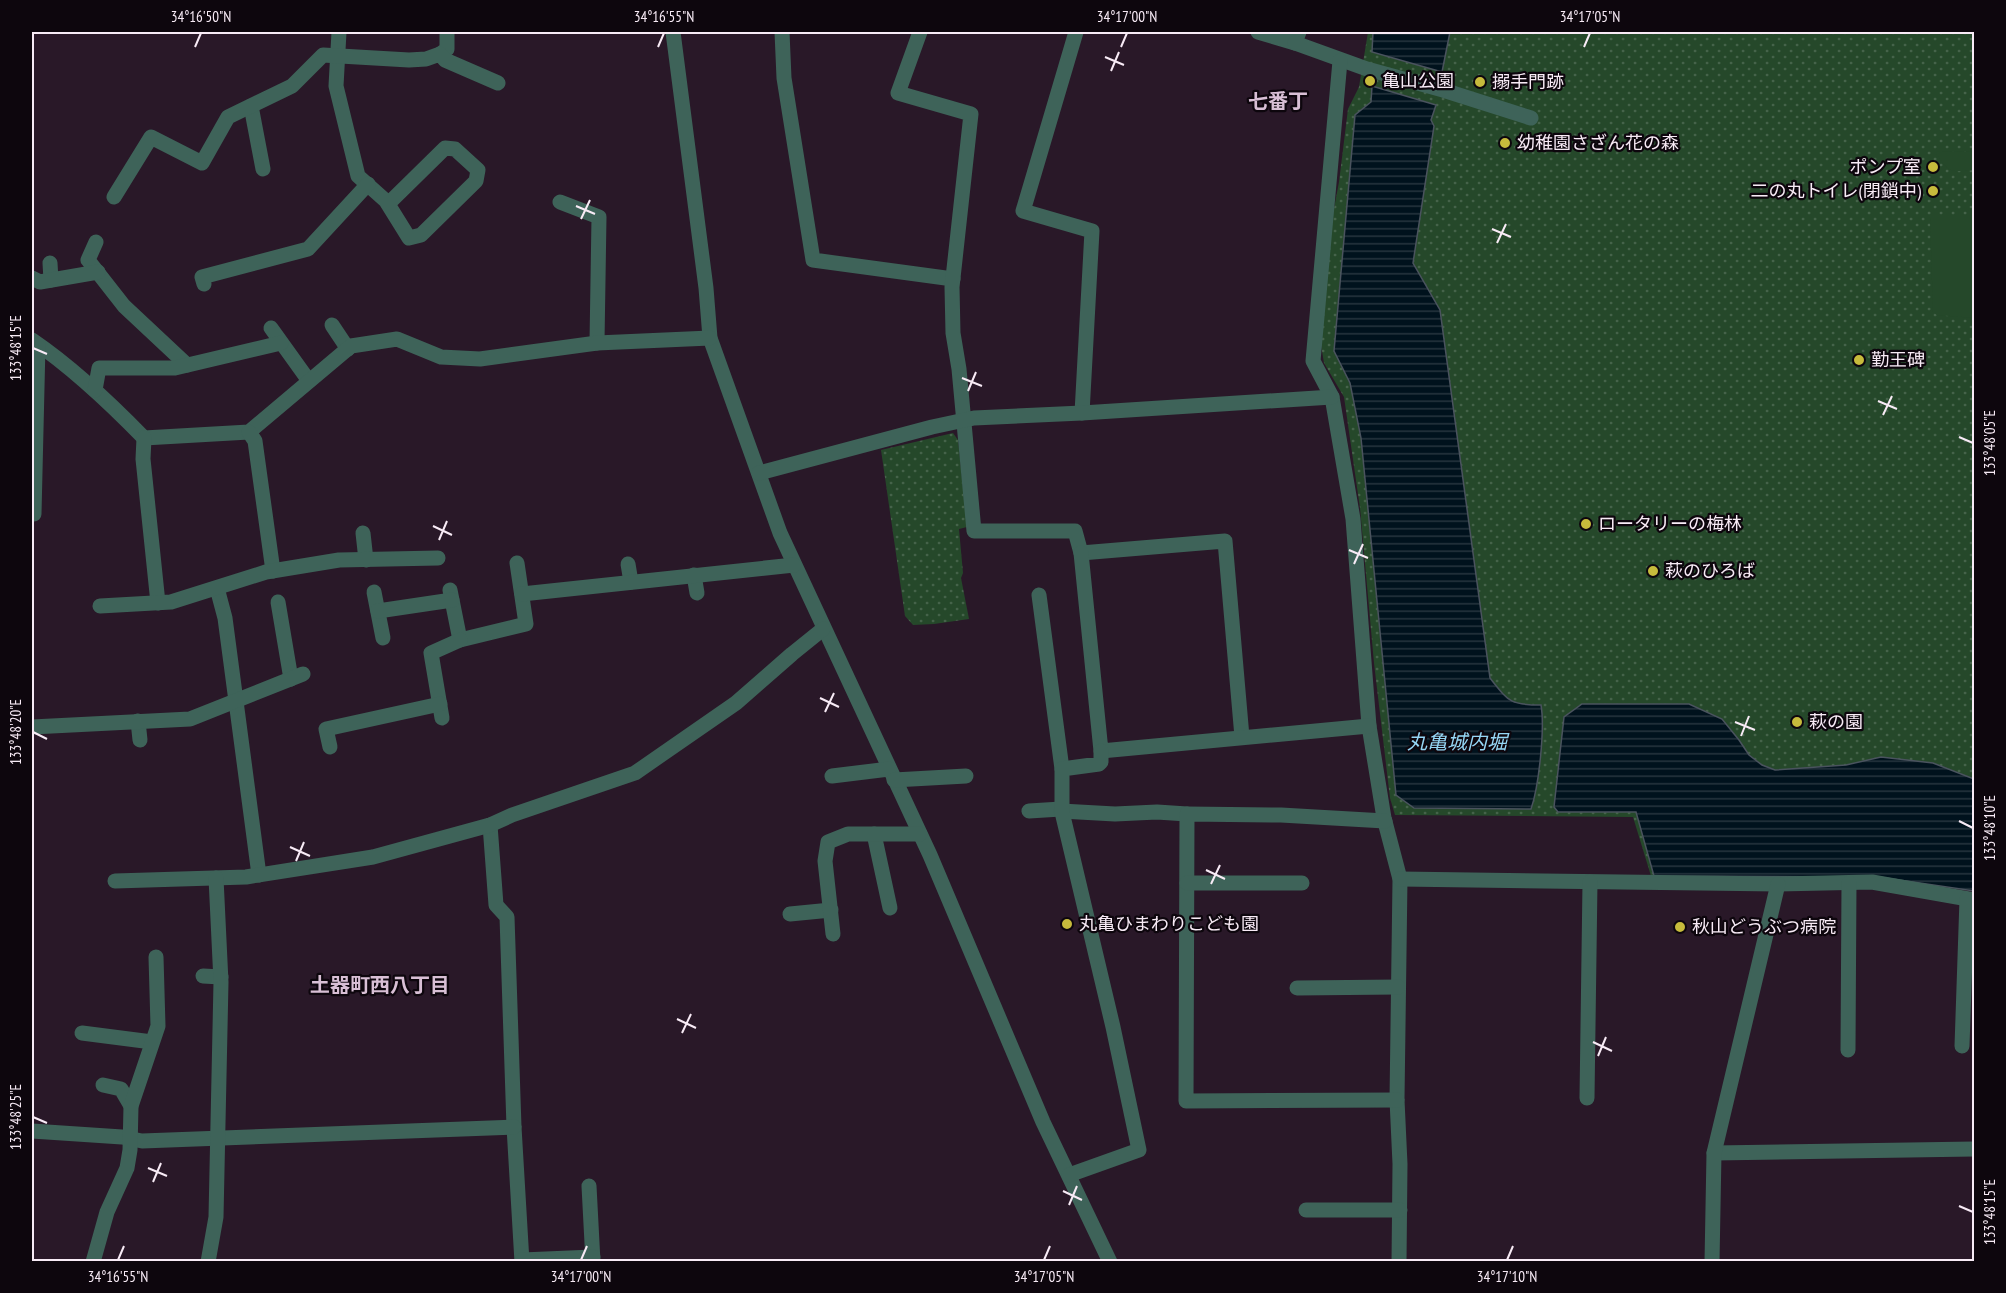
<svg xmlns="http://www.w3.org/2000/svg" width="2006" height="1293" viewBox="0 0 2006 1293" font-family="'PT Sans Narrow','Noto Sans JP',sans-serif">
<defs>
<pattern id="park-dots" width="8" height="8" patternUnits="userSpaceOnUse" patternTransform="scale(1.5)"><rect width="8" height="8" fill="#25482a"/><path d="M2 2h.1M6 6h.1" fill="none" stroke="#45634a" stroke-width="1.8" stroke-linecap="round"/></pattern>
<pattern id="water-rules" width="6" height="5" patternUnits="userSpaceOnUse" patternTransform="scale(1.5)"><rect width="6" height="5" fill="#00121d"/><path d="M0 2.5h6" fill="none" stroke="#26353e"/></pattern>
</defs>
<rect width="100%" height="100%" fill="#291828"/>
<!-- park -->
<g fill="url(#park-dots)">
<path d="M1368 32H1974V891L1879 878 1651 876 1633 817 1395 815 1390 798 1374 663 1360 508 1344 397 1324 363 1321 345 1332 219 1339 182 1348 109 1359 87Z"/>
<path d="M953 433 958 440 967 527 959 529 963 573 961 578 969 619 934 624 913 625 905 616 881 450Z"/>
</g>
<!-- garden -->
<g fill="#25482a">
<path d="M1937 151 1974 152V170C1950 172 1951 174 1936 154Z"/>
<path d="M1934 215H1974V318L1937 315 1933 312 1930 218Z"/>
</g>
<!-- water -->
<g fill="url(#water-rules)" stroke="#4a535e" stroke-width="1.5">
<path d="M1373 32H1450L1442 72 1372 52Z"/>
<path d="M1372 86 1436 105 1431 120 1434 126 1413 263 1440 310 1490 678C1509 702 1510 705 1541 705 1545 728 1539 786 1531 809L1414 808 1396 795 1361 438 1350 383 1334 351 1355 115 1371 102Z"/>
<path d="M1582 704H1689L1722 719 1739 740 1749 755 1762 765 1775 770 1846 765 1881 757 1933 763 1974 779V891L1879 877 1654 876 1636 812H1558L1554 807 1564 717Z"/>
</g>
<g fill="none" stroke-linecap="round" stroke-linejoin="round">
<!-- minor -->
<g stroke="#3e6359" stroke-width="15">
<path d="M339 32 336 86 358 176 386 201 409 238 421 235 476 181 478 170 455 149 445 148 388 204"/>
<path d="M673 32 706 288 710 338 780 533 930 855 1043 1122 1110 1262"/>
<path d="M782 32 784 78 813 260 953 279"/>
<path d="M920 32 898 93 971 114 952 287 953 333 959 369 974 531H1075L1081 553 1225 541 1242 737"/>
<path d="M1076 32 1023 211 1092 231 1082 413"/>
<path d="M1258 32 1295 43 1299 32"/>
<path d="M1295 43 1367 69 1443 90 1531 118"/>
<path d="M440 54 447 49V32"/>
<path d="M1340 61 1313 361 1332 397 1353 519 1369 726 1384 818 1400 879 1397 1100 1400 1164 1399 1262"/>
<path d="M251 106 263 169"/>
<path d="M114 197 151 137 202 163 228 117 292 86 323 55 409 60 426 59 440 54 445 60 498 83"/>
<path d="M560 202 599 217 597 343"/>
<path d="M96 242 88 260 124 306 187 365"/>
<path d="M50 263 51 280"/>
<path d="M32 278 40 282 98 272"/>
<path d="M204 284 202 277 308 249 368 184"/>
<path d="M332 325 348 349"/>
<path d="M271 328 309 381"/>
<path d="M32 340C73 368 109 402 144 438L249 432 351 346 397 339 441 357 480 359 597 343 710 338"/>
<path d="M95 390 99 368H175L281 343"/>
<path d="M249 432 255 441 273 571"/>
<path d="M144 438 143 459 158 603"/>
<path d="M759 473 932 427 974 418 1082 413 1332 397"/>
<path d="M34 514 38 345"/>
<path d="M363 533 366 560"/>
<path d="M1081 553 1101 751 1369 726"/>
<path d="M628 564 631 582"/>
<path d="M694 575 697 593"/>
<path d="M217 588 225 618 259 875"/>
<path d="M450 590 460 640 526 624 517 563"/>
<path d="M374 592 383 638"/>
<path d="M522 594 794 565"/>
<path d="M1039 595 1062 769"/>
<path d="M278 602 291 679"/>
<path d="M100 606 171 602 266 572 339 560 438 558"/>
<path d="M378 611 452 600"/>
<path d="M442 718 431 653 460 640"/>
<path d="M138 721 140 740"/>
<path d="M32 727 190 719 303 674"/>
<path d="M330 747 326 729 440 704"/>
<path d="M832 776 889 769"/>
<path d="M894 780 966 776"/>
<path d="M1029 811 1061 809"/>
<path d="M1061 811 1115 814 1157 812 1187 814"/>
<path d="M1385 821 1281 815 1187 814 1186 1101 1397 1100"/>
<path d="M490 825 496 905 507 917 514 1127 522 1262"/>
<path d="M874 834 890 908"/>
<path d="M1400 879 1778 884 1872 882 1974 900"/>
<path d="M115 881 246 877 373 857 490 825 512 815 635 773 736 703 792 654 823 629"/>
<path d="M1187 883H1302"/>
<path d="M790 914 831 910"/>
<path d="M833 934 825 861 828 842 848 834H920"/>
<path d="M203 976 221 977"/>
<path d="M1297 988 1398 987"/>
<path d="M82 1033 152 1042"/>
<path d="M1962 1046 1967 899"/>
<path d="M1848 1050 1849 883"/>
<path d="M103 1085 121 1089 131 1106"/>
<path d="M1587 1098 1590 882"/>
<path d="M32 1131 122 1137 142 1141 514 1127"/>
<path d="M1714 1153 1974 1149"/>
<path d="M1069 1175 1139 1150 1113 1027 1062 812V769L1099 764 1101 762V751"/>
<path d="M589 1186 593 1262"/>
<path d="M1306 1210H1400"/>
<path d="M522 1260 593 1257"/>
<path d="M93 1262 107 1212 127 1168 130 1150 131 1106 158 1026 156 957"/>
<path d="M208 1262 216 1217 221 982 216 878"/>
<path d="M1712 1262 1714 1153 1778 884"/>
</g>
</g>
<!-- ticks -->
<path fill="none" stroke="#f8ebf6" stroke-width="2" d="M195 47 201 33M658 47 664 33M1121 47 1127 33M1584 47 1590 33M1105 57 1124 65M1111 71 1119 52M576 206 595 214M581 219 590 200M1492 229 1511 237M1497 243 1506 224M33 348 47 354M962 378 982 386M968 391 976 372M1878 401 1897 409M1883 415 1892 396M1959 437 1973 443M433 526 452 535M439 540 447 521M1349 550 1368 558M1354 564 1363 544M820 698 839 707M825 712 834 693M1735 722 1755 730M33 732 47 739M1741 736 1749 716M1959 821 1973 828M290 847 310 856M296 861 304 842M1206 870 1225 879M1211 884 1220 865M677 1019 696 1028M682 1033 691 1014M1593 1042 1612 1051M1598 1056 1606 1037M33 1117 47 1123M148 1168 167 1176M153 1182 161 1163M1063 1191 1082 1200M1069 1205 1077 1186M1959 1206 1973 1212M118 1260 124 1246M581 1260 587 1246M1044 1260 1050 1246M1507 1260 1513 1246"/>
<!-- markers -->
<g fill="#c7bb3c" stroke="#0d060d" stroke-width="2">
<circle cx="1370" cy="81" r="6"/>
<circle cx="1480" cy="82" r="6"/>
<circle cx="1505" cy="143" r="6"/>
<circle cx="1933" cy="167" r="6"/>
<circle cx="1933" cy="191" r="6"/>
<circle cx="1859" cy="360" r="6"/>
<circle cx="1586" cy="524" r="6"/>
<circle cx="1653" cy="571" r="6"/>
<circle cx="1797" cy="722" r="6"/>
<circle cx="1067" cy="924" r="6"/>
<circle cx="1680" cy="927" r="6"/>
</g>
<g text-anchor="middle" stroke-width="4.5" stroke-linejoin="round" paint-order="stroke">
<!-- poi labels -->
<g font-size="18" fill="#f8ebf6" stroke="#0d060d" text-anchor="start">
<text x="1382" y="87">亀山公園</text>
<text x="1492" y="88">搦手門跡</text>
<text x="1517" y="149">幼稚園さざん花の森</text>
<text x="1921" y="173" text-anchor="end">ポンプ室</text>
<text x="1921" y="197" text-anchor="end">二の丸トイレ(閉鎖中)</text>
<text x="1871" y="366">勤王碑</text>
<text x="1598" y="530">ロータリーの梅林</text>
<text x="1665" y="577">萩のひろば</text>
<text x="1809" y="728">萩の園</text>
<text x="1079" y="930">丸亀ひまわりこども園</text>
<text x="1692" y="933">秋山どうぶつ病院</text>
</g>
<!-- neighbourhood labels -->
<g font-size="20" font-weight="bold" fill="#d8bfd5" stroke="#0d060d">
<text x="1278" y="108">七番丁</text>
<text x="380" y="992">土器町西八丁目</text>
</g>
<!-- water labels -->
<g font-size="20" font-style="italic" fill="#95d6f5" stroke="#0d060d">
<text x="1457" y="749">丸亀城内堀</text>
</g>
</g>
<!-- border -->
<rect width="2006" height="1293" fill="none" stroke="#0d060d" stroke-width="66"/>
<rect x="33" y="33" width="1940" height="1227" fill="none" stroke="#f8ebf6" stroke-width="2"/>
<g font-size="15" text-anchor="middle" fill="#f8ebf6">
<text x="201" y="22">34°16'50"N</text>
<text x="664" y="22">34°16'55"N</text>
<text x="1127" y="22">34°17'00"N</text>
<text x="1590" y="22">34°17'05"N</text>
<text transform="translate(16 348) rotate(-90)" y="5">133°48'15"E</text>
<text transform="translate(1990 443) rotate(-90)" y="5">133°48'05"E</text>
<text transform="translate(16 732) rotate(-90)" y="5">133°48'20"E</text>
<text transform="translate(1990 828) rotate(-90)" y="5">133°48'10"E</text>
<text transform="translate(16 1117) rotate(-90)" y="5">133°48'25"E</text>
<text transform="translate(1990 1212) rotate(-90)" y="5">133°48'15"E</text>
<text x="118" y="1282">34°16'55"N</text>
<text x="581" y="1282">34°17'00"N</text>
<text x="1044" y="1282">34°17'05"N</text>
<text x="1507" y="1282">34°17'10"N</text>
</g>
</svg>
